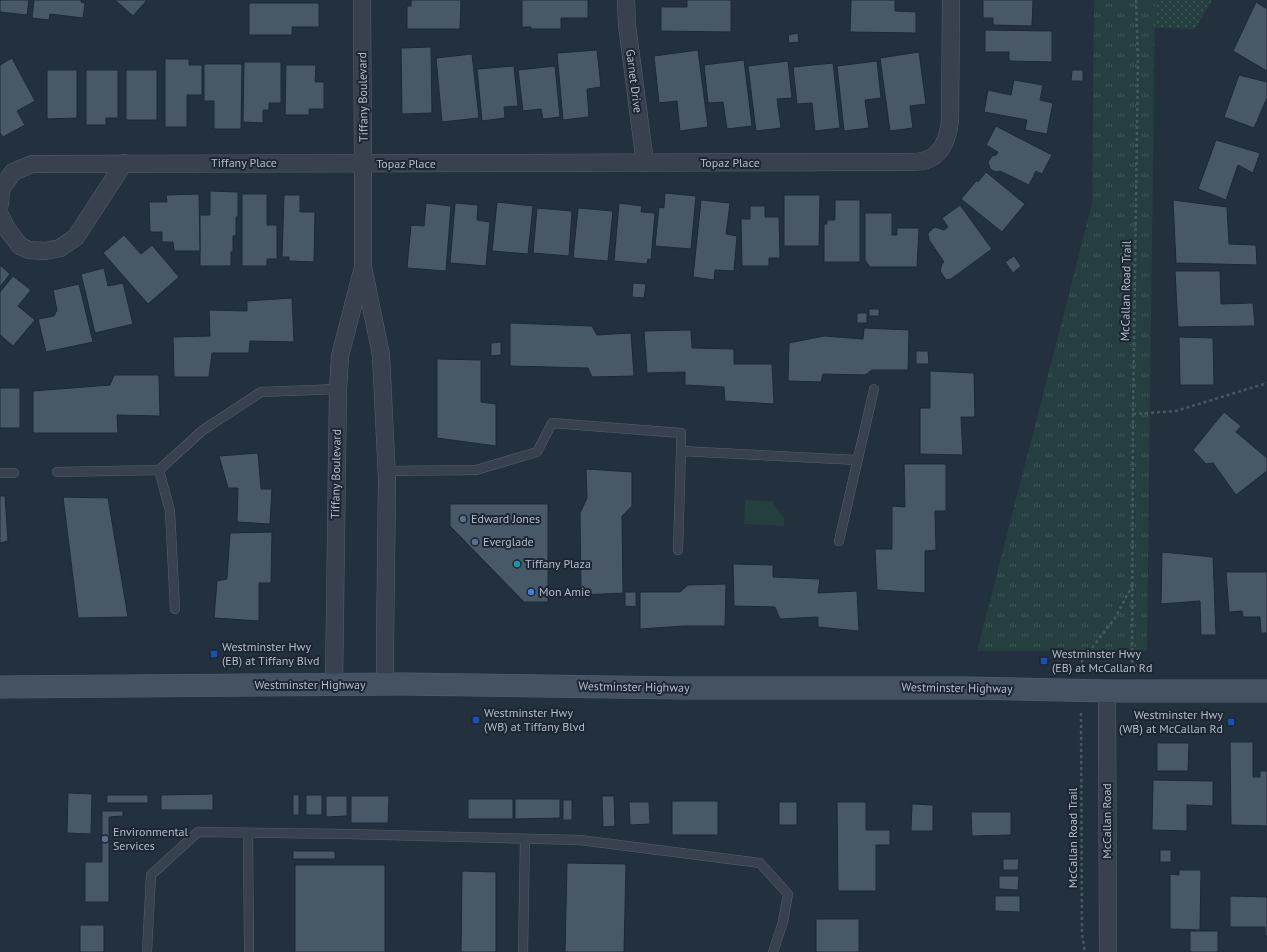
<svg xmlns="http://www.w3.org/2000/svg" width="1267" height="952" viewBox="0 0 1267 952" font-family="'PT Sans',sans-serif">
<defs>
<pattern id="grass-tufts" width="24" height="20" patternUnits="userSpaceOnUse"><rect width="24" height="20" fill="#253e3f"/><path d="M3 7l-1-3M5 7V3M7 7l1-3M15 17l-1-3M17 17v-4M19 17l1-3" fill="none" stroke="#425859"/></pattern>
<pattern id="park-dots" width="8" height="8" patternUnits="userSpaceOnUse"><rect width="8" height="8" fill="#253e3f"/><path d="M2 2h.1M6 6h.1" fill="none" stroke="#425859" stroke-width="1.8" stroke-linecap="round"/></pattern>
</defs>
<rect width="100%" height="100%" fill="#23313e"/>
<!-- grass -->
<path fill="url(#grass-tufts)" d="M1094 0H1155L1147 651H977L1092 204Z"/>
<!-- park -->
<path fill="url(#park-dots)" d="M1155 0H1212L1195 29 1155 28Z"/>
<!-- pitch -->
<path fill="#253e3f" d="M745 500 772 501 784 518V526L744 524Z"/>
<!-- building -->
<g fill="#485867" stroke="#1e2935">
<path d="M0 0H29L27 15 0 12Z"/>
<path d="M34 0H81V2L85 3 83 18 50 14 49 20 32 18Z"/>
<path d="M115 0H147L133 16Z"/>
<path d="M411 0H461L460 29H407V6H411Z"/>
<path d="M522 0H588V18H561V29H531V27H522Z"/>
<path d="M687 0H731V32L661 31V7H687Z"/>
<path d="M851 0H895V11L916 12V33L850 32Z"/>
<path d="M983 0H1033L1032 26 993 25V18H983Z"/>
<path d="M1256 2 1267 9V71L1233 51Z"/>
<path d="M249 3H319V27H292V35H249Z"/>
<path d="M985 30 1052 31V62L1009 61V52H985Z"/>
<path d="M798 33 799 42 789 43 788 35Z"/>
<path d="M431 47 432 113 402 114 401 48Z"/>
<path d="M597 50 601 87 587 89 589 117 563 120 557 53Z"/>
<path d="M698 50 708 127 680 131 677 101 659 103 654 56Z"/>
<path d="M919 52 926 104 910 106 913 128 890 131 880 58Z"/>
<path d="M472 54 479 118 442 122 436 58Z"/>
<path d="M12 58 35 101 17 111 25 125 3 137 0 133V65Z"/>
<path d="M165 59H189V65H202V95H187V127H165Z"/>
<path d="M744 60 752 126 727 129 723 102 708 103 704 65Z"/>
<path d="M788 61 792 98 777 99 781 128 756 131 748 66Z"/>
<path d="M877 61 881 98 865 100 869 128 844 131 837 66Z"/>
<path d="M244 62H281V103H269V110H263V123L243 122Z"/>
<path d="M833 63 840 128 815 131 812 103 797 104 793 67Z"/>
<path d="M204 64H242L241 129H214V101H204Z"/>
<path d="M286 65H316L315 82H324V109H309V115H285Z"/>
<path d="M514 66 518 106 504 107 505 118 482 121 477 69Z"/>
<path d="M555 66 560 117 543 119 541 109 523 111 518 70Z"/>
<path d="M47 70H77V118L47 119Z"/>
<path d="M86 70H118V118H106V125H86Z"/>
<rect x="126" y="70" width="31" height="50"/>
<path d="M1072 70H1083V81H1071Z"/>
<path d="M1239 75 1267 82V98L1254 128 1224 117Z"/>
<path d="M1014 80 1043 85 1040 100 1053 103 1047 134 1025 130 1027 120 984 112 988 90 1011 95Z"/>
<path d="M996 126 1052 155 1042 174 1036 171 1029 185 1000 171 996 172 990 169 988 162 992 156 996 155 998 152 986 145Z"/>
<path d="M1216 140 1260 153 1253 173 1238 165 1226 200 1198 189Z"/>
<path d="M986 172 1025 204 1002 232 961 199 977 180 978 182Z"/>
<path d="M210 191 238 192V217H236V236H233V252H231V266H200V215H210Z"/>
<path d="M665 193 696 196 691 249 655 246 659 207 664 208Z"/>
<path d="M199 194 200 251H174L173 242H162V232H150L149 202H167L166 195Z"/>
<path d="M242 194H267V225H277V259H267V266H242Z"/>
<path d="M284 195H300V212H315L314 262 289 261V257H282Z"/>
<path d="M784 195H820L819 246H784Z"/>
<path d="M701 200 730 203 726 234 737 236 734 271 715 270 714 280 693 277Z"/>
<path d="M835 200H860V262H824V224H827V220H835Z"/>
<path d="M1173 200 1227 207 1229 244 1256 245 1257 265 1176 263Z"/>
<path d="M497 202 533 206 528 254 492 251Z"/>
<path d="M426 203 451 206 446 271 407 268 411 225 424 226Z"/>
<path d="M455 203 478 205 477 220 490 222 486 266 450 263Z"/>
<path d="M619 203 642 206 641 212 655 213 651 260 648 259 647 264 614 261Z"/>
<path d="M960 205 992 249 951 279 946 280 940 271 942 264 944 262 929 240 928 234 930 231 935 227 944 230 948 227 942 218Z"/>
<path d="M750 206H765V217H779L780 258H769V266H742L741 219H750Z"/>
<path d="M537 208 572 211 569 256 533 253Z"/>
<path d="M578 208 613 211 608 261 573 258Z"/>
<path d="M865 213H892V235H897V228H919L917 267H870L865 260Z"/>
<path d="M124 235 141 254 152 245 179 277 148 304 103 253Z"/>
<path d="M1014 256 1021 266 1013 273 1005 262Z"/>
<path d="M0 265 10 274 0 287Z"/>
<path d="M104 268 108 286 123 283 133 324 95 333 81 274Z"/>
<path d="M1175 271H1220L1221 304 1253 303 1255 326 1178 327Z"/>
<path d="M13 276 31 290 18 306 35 320 13 346 0 335V292Z"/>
<path d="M633 283 646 284 644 298 632 297Z"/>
<path d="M79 284 93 342 46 352 38 319 54 316 57 310 53 290Z"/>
<path d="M292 298 294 342 250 341 249 353H212L209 377H174L173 337 210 336 209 310 247 311V301Z"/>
<rect x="869" y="309" width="10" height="7"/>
<rect x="857" y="313" width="10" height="10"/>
<path d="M510 323 592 326 597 335 631 333 634 376 592 377 588 368 510 366Z"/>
<path d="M864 328 909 330 908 370H872L865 375 823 374 821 382 788 381 789 343 824 336 863 339Z"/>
<path d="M691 330 692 348 734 349V364H772L774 404 725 401 724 387 685 385V372L647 373 644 331Z"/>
<path d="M1179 337 1213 338 1214 385H1180Z"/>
<path d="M501 342V355L491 356V343Z"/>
<path d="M916 351H928L929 364H916Z"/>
<path d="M437 359 481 360V402L496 404V446L437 438Z"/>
<path d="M930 371 974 373 975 417H961L963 455 920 454V408H930Z"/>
<path d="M114 375H159L160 416 117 415 118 433H33V391L110 385Z"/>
<rect x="0" y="388" width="20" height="40"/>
<path d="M1224 412 1241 426 1236 432 1267 458V471L1236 495 1213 463 1206 464 1193 450Z"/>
<path d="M258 453 261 489H272L270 524 237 522 238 488H228L219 456Z"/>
<path d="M904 464H946V511H935L936 550 925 551V593L877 590 875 549H892V506L905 507Z"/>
<path d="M586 469 632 472V506L622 516 623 593 581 595 580 513 587 498Z"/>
<path d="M0 496H5L8 541 0 543Z"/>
<path d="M63 497 108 498 128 617 78 618Z"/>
<path d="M450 504H548V602H524L450 526Z"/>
<path d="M272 532 271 583H259V621L214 618 217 581 227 579 230 533Z"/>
<path d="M1162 552 1213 557 1216 635H1201L1200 601 1161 604Z"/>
<path d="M733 564 773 565V577L820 579 818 593 857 591 859 631 818 627V617L780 619 775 607 734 606Z"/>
<path d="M1226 572H1267V633H1261L1260 617H1243L1242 611 1229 612Z"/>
<path d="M726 584 725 626H684L640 629V592H680L688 585Z"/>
<path d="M625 592H636V607L625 606Z"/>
<path d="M1230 742H1253V777H1260V771H1267V826L1231 825Z"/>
<path d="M1157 743H1189L1188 771H1157Z"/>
<path d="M1153 780 1213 781V806L1187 805V831L1152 830Z"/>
<path d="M68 793 92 794 91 834 67 833Z"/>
<path d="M213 794V810H161V795Z"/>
<rect x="107" y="795" width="41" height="8"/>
<rect x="293" y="795" width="6" height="20"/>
<rect x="306" y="795" width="16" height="20"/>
<path d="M326 796H347V816L326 817Z"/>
<path d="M351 796H389L388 823H351Z"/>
<path d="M602 796H614L615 826 603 827Z"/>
<rect x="468" y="799" width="45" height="20"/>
<path d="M515 799H560V818L515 819Z"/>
<rect x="563" y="800" width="9" height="20"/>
<rect x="672" y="801" width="46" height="34"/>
<path d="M629 802H649L650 824 630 825Z"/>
<rect x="779" y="802" width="18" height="23"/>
<path d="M837 802H866V830H890V845H876V891H838Z"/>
<path d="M912 804 933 805V831H911Z"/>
<path d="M102 811H123V816L109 817V902H85V862H102Z"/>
<path d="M971 812H1011V835L972 836Z"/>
<rect x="1160" y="850" width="11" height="12"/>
<rect x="293" y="851" width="42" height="8"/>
<path d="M1003 859H1019L1018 870H1003Z"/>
<path d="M567 863 626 864 624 952H565Z"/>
<rect x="295" y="865" width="90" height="87"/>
<path d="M1179 870H1201L1200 930 1170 929V874L1179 875Z"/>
<path d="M462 871 496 872V952H461Z"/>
<path d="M999 876H1019L1018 890 999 889Z"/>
<path d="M995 896H1020V912L995 911Z"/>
<path d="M1230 896 1267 897V936H1265V927H1230Z"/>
<rect x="816" y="919" width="43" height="33"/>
<rect x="80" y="925" width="24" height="27"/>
<rect x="1190" y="931" width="28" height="21"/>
</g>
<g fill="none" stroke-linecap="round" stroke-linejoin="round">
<!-- service casing -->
<g stroke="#55606c" stroke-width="10">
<g id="service">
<path d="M159 470 170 511 175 609"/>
<path d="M387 471 476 470 537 452 552 423 681 433V451L857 460"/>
<path d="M57 472 159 470 203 430 261 392 338 389"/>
<path d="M0 473H14"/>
<path d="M839 541 874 389"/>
<path d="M678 550 681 451"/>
<path d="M248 833 249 952"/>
<path d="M147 952 151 875 198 832 347 834 580 840 760 863 788 894 783 922 773 952"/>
<path d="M523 952 525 839"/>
</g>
</g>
<!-- minor casing -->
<g stroke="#55606c" stroke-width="18">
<g id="minor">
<path d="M362 0 363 164V267L381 355 387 479 385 648V684"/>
<path d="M626 0 627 25 645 163"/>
<path d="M0 204 1 189 13 172 32 164 910 162C915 162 921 162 926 160 943 155 948 137 950 121L951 0"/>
<path d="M0 215 7 229 20 246 29 250 45 251 60 248 76 237 124 163"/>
<path d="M334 684 338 389 340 356 362 271"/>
<path d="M1107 691 1108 952"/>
</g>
</g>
<!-- secondary casing -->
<g stroke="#55606c" stroke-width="23">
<path id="secondary" d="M0 687 404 684 680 688H970L1107 691H1267"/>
</g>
<!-- path -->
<g stroke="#435b5c" stroke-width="2.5" stroke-dasharray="3 3" stroke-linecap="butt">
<path d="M1136 0 1138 58 1133 414 1132 661 1137 667V670"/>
<path d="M1133 414 1176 411 1267 383"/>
<path d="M1080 668 1082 661 1115 618 1133 584"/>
<path d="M1081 713 1082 934 1085 952"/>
<path d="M1137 713V722"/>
</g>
<!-- service -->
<use href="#service" stroke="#37424e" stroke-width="9"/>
<!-- minor -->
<use href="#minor" stroke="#37424e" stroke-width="17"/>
<!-- secondary -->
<use href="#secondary" stroke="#445261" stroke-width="22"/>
</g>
<!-- markers -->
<g fill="#5c6f8a" stroke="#1c2733" stroke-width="1.5">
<circle cx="463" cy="519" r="4"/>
<circle cx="475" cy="542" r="4"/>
<circle cx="105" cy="839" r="4"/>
</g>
<circle fill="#0f9aa8" stroke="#1c2733" stroke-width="1.5" cx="517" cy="564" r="4"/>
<circle fill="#3f7fe0" stroke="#1c2733" stroke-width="1.5" cx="531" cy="592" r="4"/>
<g fill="#1a4fb4" stroke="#1c2733" stroke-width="1.5">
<rect x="210" y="650" width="8" height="8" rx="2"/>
<rect x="1040" y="657" width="8" height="8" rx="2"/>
<rect x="472" y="716" width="8" height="8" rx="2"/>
<rect x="1227" y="718" width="8" height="8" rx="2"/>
</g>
<g text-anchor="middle" stroke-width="4" stroke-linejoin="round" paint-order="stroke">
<!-- street labels -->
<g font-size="12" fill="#b2bdc9" stroke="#1c2733">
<text transform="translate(634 81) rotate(83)" y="4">Garnet Drive</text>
<text transform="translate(363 97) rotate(-91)" y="4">Tiffany Boulevard</text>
<text x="244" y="167">Tiffany Place</text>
<text x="730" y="167">Topaz Place</text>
<text x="406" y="168">Topaz Place</text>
<text transform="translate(1126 291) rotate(-89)" y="4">McCallan Road Trail</text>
<text transform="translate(336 474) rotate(-89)" y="4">Tiffany Boulevard</text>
<text x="310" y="689">Westminster Highway</text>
<text transform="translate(634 687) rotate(1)" y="4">Westminster Highway</text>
<text transform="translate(957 688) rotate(1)" y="4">Westminster Highway</text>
<text transform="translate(1107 821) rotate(-90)" y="4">McCallan Road</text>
<text transform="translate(1073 838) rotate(-90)" y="4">McCallan Road Trail</text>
</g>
<!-- poi labels -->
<g font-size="12" fill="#b2bdc9" stroke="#1c2733" text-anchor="start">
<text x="471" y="523">Edward Jones</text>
<text x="483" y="546">Everglade</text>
<text x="525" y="568">Tiffany Plaza</text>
<text x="539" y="596">Mon Amie</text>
<text x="222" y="651">Westminster Hwy<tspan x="222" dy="14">(EB) at Tiffany Blvd</tspan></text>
<text x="1052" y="658">Westminster Hwy<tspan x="1052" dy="14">(EB) at McCallan Rd</tspan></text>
<text x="484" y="717">Westminster Hwy<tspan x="484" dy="14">(WB) at Tiffany Blvd</tspan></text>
<text x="1223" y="719" text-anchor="end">Westminster Hwy<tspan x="1223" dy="14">(WB) at McCallan Rd</tspan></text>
<text x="113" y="836">Environmental<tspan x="113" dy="14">Services</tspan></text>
</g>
</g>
</svg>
